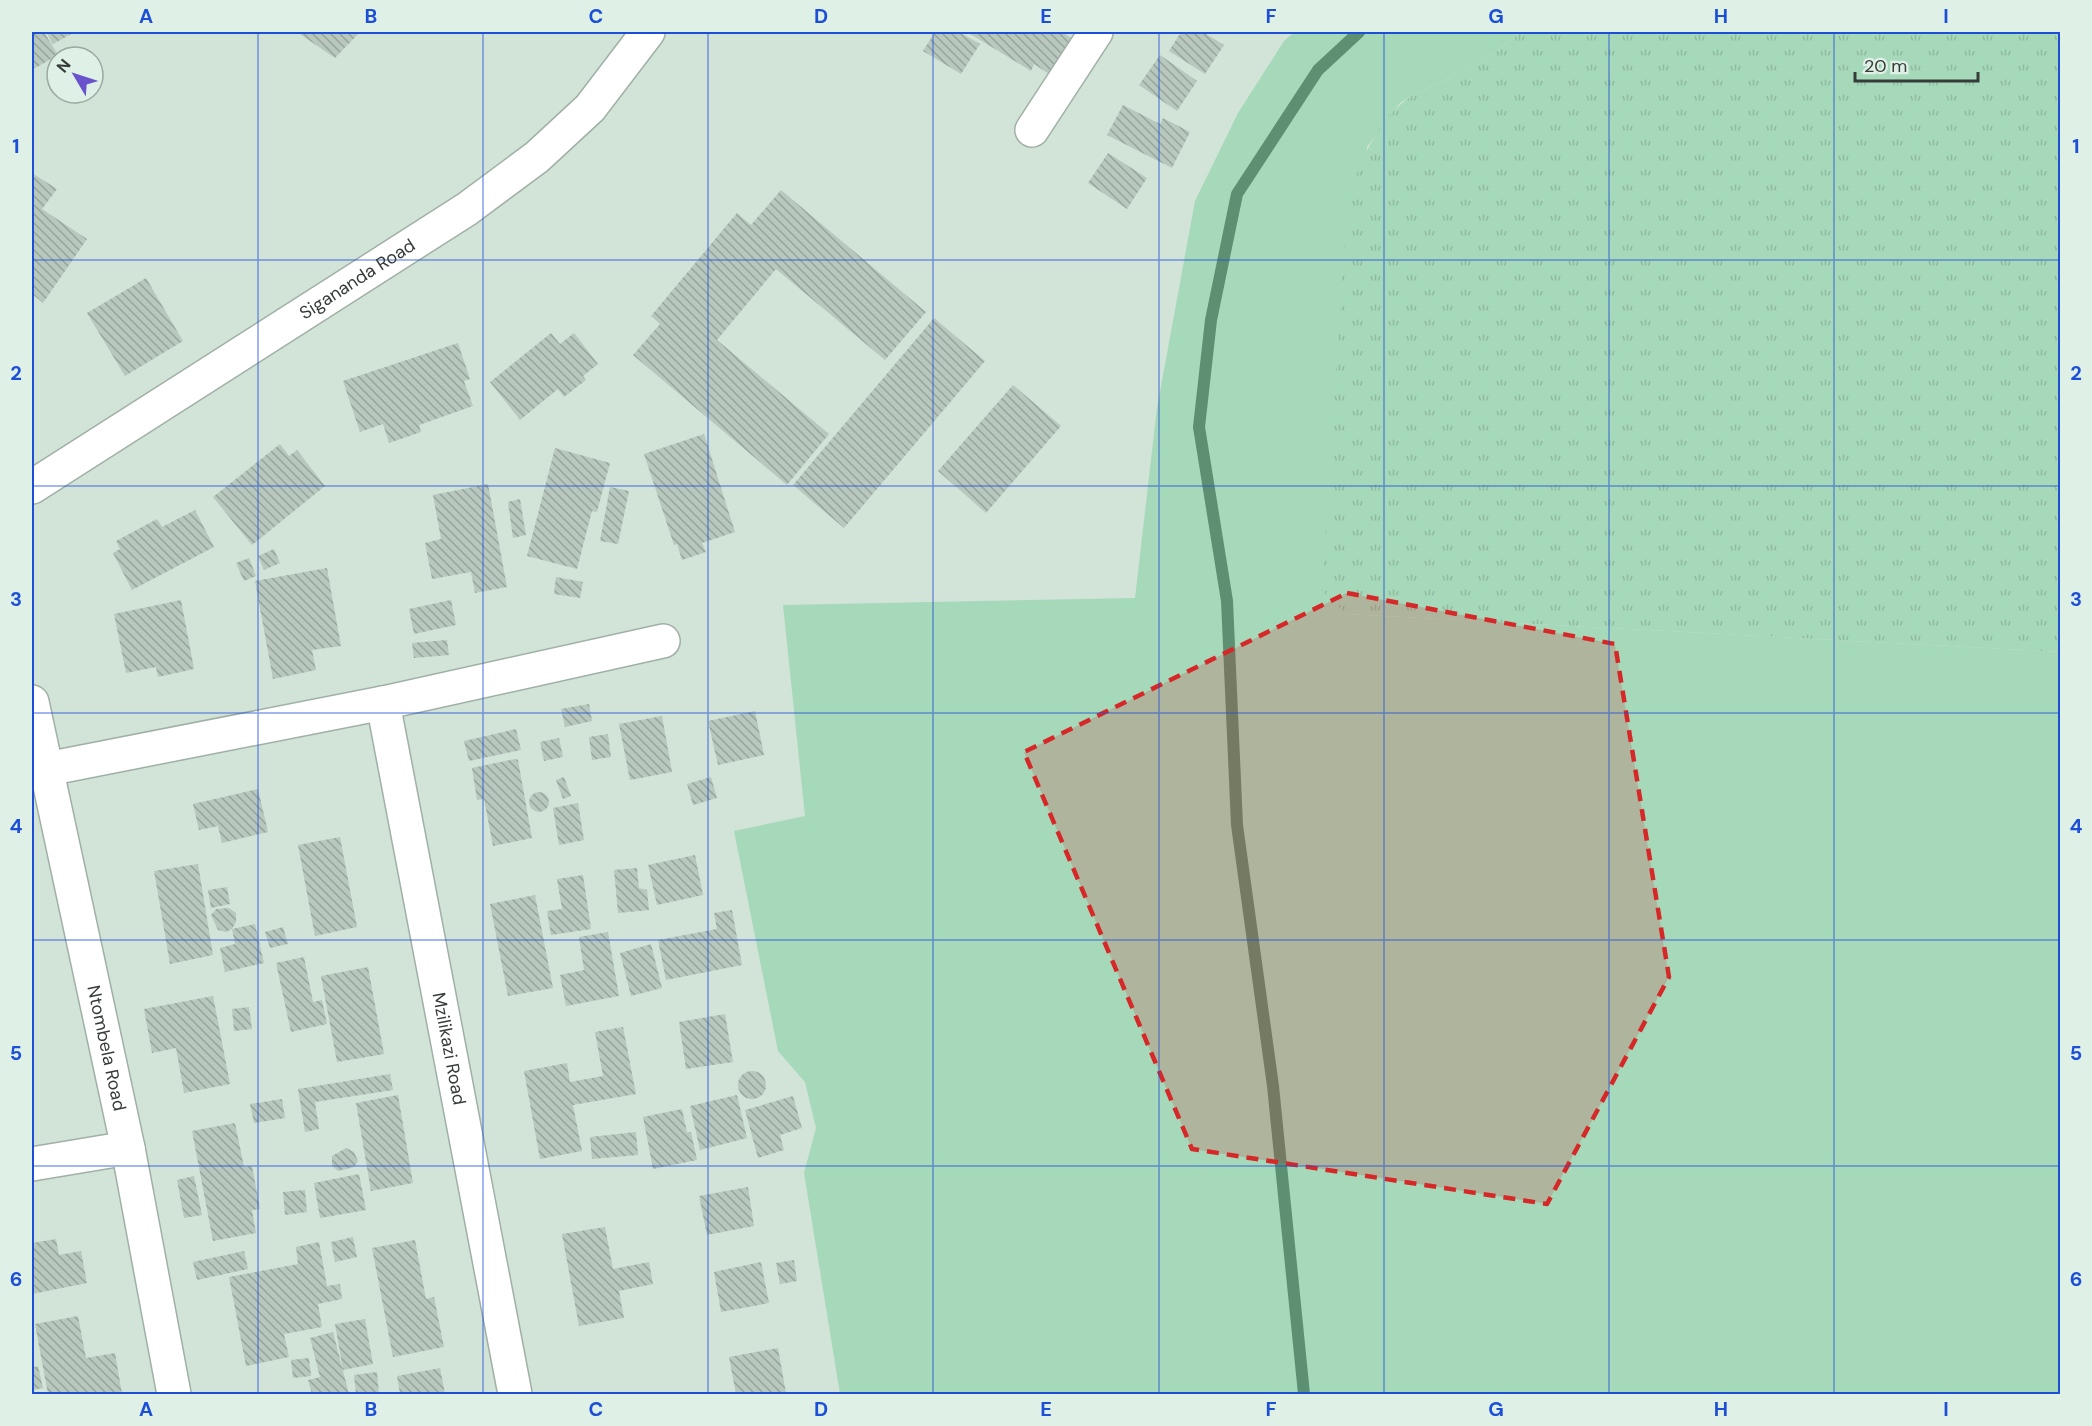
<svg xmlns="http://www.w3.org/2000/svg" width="2092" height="1426" viewBox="0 0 2092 1426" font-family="'DM Sans',sans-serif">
<defs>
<pattern id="park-tufts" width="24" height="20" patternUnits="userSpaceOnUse" patternTransform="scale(1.5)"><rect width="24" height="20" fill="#a6d9ba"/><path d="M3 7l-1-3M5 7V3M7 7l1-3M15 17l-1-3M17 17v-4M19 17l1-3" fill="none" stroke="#90bba1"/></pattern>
<pattern id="building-back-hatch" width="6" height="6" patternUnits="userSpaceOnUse" patternTransform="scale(1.5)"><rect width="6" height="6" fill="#b8c8be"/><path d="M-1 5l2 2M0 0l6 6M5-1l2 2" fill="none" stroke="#96a49b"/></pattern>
</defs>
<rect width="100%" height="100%" fill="#d2e3d8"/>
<!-- grass -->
<path fill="#a6d9ba" d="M1294 32H1521L1483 62 1411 96 1400 103 1367 147 1346 614 2060 652V1394H840L804 1173 816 1128 805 1082 778 1051 734 831 805 816 783 605 1135 598 1157 408 1195 201 1238 113 1284 41Z"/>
<!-- park -->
<path fill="url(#park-tufts)" d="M1521 32H2060V652L1346 614 1322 591 1347 200C1362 160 1375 122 1411 96L1483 62Z"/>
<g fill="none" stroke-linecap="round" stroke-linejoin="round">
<!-- stream -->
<path stroke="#5d9072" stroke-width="12" d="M1304 1394 1273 1086 1237 825 1227 601 1199 427 1211 320 1237 194 1318 70 1359 32"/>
</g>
<!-- building -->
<g fill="url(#building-back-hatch)">
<path d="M35 32H44L58 55 32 70V34Z"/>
<path d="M46 32H75L53 44Z"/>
<path d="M297 32H360L335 58Z"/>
<path d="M935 32H959L980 44 961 74 923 51Z"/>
<path d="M967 32H1062L1076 41 1052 76 1034 64 1031 71Z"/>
<path d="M1181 32H1203L1224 45 1205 74 1169 51Z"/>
<path d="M1160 55 1197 81 1177 111 1139 85Z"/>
<path d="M1123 105 1160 124 1163 118 1190 132 1172 168 1107 135Z"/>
<path d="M1108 153 1147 178 1127 209 1088 183Z"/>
<path d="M32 173 57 189 42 209 87 239 43 303 32 294Z"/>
<path d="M781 190 926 312 885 360 776 269 717 340 829 434 787 485 633 355 660 324 651 316 737 213 751 225Z"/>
<path d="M146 278 183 341 125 376 87 313Z"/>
<path d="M934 318 985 361 844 528 793 485Z"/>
<path d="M551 333 560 344 574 333 598 364 583 376 586 380 564 397 558 389 520 420 490 382Z"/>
<path d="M458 343 470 379 464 381 473 406 419 425 421 432 389 443 383 424 360 432 343 381Z"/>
<path d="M1013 385 1061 426 986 513 938 471Z"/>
<path d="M704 434 735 532 702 543 706 552 682 560 677 544 674 545 644 454Z"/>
<path d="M280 444 289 456 297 450 325 486 252 545 213 497Z"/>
<path d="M555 448 610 463 597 512 592 511 577 569 527 556Z"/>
<path d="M488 484 507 587 475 593 471 572 432 579 425 543 441 539 433 495Z"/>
<path d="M610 487 629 491 618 544 600 541Z"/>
<path d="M520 499 526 535 513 538 508 502Z"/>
<path d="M195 510 214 547 132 590 113 553 120 549 116 541 157 519 162 527Z"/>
<path d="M274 549 280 563 264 570 258 556Z"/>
<path d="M249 558 256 576 244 581 236 563Z"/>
<path d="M327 568 341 646 312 650 316 670 273 679 255 581Z"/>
<path d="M556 577 583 582 580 598 554 594Z"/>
<path d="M181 600 194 669 158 677 156 667 126 673 114 614Z"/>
<path d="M451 600 456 625 414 634 409 609Z"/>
<path d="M447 640 449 655 414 658 412 643Z"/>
<path d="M589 704 592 721 565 727 561 709Z"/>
<path d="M755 711 764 755 718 765 708 721Z"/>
<path d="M662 716 672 772 630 780 619 724Z"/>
<path d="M516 729 521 750 469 761 464 741Z"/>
<path d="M608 734 611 757 592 760 589 737Z"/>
<path d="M559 738 563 757 544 761 540 742Z"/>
<path d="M515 759 518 760 532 838 493 846 484 799 477 800 472 768Z"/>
<path d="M564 777 571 796 563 799 556 780Z"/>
<path d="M711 777 717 798 693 805 687 784Z"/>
<path d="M258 789 268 832 222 843 218 826 199 830 193 804Z"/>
<circle cx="539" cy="802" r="10"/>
<path d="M578 803 584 840 559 845 553 808Z"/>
<path d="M340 837 357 927 315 936 298 845Z"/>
<path d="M695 855 703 895 657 905 648 865Z"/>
<path d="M198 864 213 955 170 964 154 871Z"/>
<path d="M637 868 639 888 647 890 649 910 618 913 614 870Z"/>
<path d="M583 875 591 929 551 935 547 911 562 909 557 879Z"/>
<path d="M227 887 230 904 211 908 208 890Z"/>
<path d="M535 895 553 988 508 996 490 904Z"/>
<path d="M229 908 236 913V922L232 929 255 924 264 963 225 972 220 948 235 944 232 929 226 932 218 930 211 915 216 909Z"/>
<path d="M732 910 742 965 666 980 658 940 717 929 714 913Z"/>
<path d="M283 927 288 944 270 948 265 932Z"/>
<path d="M608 932 619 996 566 1006 560 975 584 970 579 937Z"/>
<path d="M651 944 662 988 631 996 620 953Z"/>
<path d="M304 957 313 1002 322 1000 327 1024 291 1032 276 963Z"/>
<path d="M368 967 384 1054 337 1062 321 976Z"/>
<path d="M213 996 230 1084 184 1093 176 1048 152 1053 144 1009Z"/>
<path d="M249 1007 252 1029 234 1031 232 1009Z"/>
<path d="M725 1014 733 1062 686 1069 679 1022Z"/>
<path d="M623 1027 636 1094 573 1105 582 1151 540 1159 524 1071 567 1063 570 1082 603 1076 595 1032Z"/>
<circle cx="752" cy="1085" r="14"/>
<path d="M390 1074 393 1090 315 1102 319 1129 305 1132 298 1089Z"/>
<path d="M398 1095 413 1183 371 1191 356 1103Z"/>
<path d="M737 1095 747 1138 700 1150 690 1106Z"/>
<path d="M793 1096 802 1128 780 1135 784 1150 758 1158 745 1110Z"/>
<path d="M282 1099 285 1118 254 1123 250 1104Z"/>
<path d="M682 1109 687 1132H691L697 1160 653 1169 643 1117Z"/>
<path d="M235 1123 244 1167 252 1166 260 1209 252 1210 256 1233 213 1241 192 1131Z"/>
<path d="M636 1132 638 1155 592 1159 590 1137Z"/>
<path d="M346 1148 354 1152 358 1161 354 1167 338 1171 332 1166V1156Z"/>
<path d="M359 1174 366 1210 320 1218 314 1183Z"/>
<path d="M194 1176 202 1215 184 1218 177 1180Z"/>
<path d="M748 1187 754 1226 707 1235 699 1196Z"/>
<path d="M305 1190 307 1212 285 1215 283 1192Z"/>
<path d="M605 1227 613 1269 649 1262 653 1284 619 1291 624 1318 579 1326 562 1234Z"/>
<path d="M353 1237 357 1257 335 1262 331 1242Z"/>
<path d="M56 1239 59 1255 81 1251 87 1283 32 1294V1243Z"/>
<path d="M415 1240 426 1299 434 1297 444 1347 393 1357 372 1248Z"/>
<path d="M319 1242 327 1286 340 1284 342 1299 318 1304 322 1327 284 1334 289 1357 246 1366 229 1277 298 1264 296 1247Z"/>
<path d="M244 1251 248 1269 197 1280 193 1262Z"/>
<path d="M794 1260 797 1281 780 1284 776 1263Z"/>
<path d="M761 1262 769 1303 721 1312 714 1272Z"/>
<path d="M78 1316 86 1358 115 1353 122 1394H48L35 1324Z"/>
<path d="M365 1319 373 1364 343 1370 335 1324Z"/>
<path d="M333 1332 349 1394H312L308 1380 320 1377 310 1338Z"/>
<path d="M778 1348 786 1393 736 1394 729 1357Z"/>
<path d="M309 1358 311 1376 293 1378 291 1360Z"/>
<path d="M38 1366 43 1388 32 1390V1368Z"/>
<path d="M440 1368 445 1394H400L397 1376Z"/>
<path d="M377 1372 379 1394H356L354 1375Z"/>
</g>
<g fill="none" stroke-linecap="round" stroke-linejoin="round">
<!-- street casing -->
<g stroke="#a0b0a6" stroke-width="36">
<g id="street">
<path d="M1032 130 1096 32"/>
<path id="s1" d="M32 487 467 209 537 157 590 108 648 32"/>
<path id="s2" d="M32 702 128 1148 174 1394"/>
<path id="s3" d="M383 703 515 1394"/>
<path d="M47 769 383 703 663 641"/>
<path d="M32 1164 128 1148"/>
</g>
</g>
<!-- street -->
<use href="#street" stroke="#fff" stroke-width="33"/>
</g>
<!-- marked area -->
<path fill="#d62828" fill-opacity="0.2" stroke="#d62828" stroke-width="4.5" stroke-dasharray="12 8" stroke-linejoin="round" d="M1347 593 1615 644 1669 977 1547 1204 1192 1149 1024 752Z"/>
<!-- grid -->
<path fill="none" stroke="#1d4ed8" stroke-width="1.5" stroke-opacity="0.55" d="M258 32V1394M483 32V1394M708 32V1394M933 32V1394M1159 32V1394M1384 32V1394M1609 32V1394M1834 32V1394M32 260H2060M32 486H2060M32 713H2060M32 940H2060M32 1166H2060"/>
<g text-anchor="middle" stroke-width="6" stroke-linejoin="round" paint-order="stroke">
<!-- street labels -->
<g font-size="18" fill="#363c38" stroke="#dff0e6">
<text dy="6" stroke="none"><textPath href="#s1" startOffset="386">Sigananda Road</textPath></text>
<text dy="6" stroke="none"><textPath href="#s2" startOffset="354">Ntombela Road</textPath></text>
<text dy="6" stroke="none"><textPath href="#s3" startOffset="352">Mzilikazi Road</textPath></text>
</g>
</g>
<!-- border -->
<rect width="2092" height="1426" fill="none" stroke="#dff0e6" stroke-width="66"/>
<!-- north arrow -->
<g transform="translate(75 75) rotate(309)"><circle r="28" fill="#dff0e6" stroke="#9ba8a0" stroke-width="1.5"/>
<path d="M0-4.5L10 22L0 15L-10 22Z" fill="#6a52cc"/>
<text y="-9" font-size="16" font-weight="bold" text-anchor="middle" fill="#363c38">N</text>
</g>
<!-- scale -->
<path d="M1855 72v9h123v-9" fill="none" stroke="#363c38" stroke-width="3"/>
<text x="1864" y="72" font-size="18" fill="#363c38" stroke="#dff0e6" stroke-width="4.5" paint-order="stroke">20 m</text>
<rect x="33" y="33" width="2026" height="1360" fill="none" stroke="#1d4ed8" stroke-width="2"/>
<g font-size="20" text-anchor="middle" font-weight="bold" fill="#1d4ed8">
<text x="146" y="23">A</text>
<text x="371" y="23">B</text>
<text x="596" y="23">C</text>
<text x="821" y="23">D</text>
<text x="1046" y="23">E</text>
<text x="1271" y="23">F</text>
<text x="1496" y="23">G</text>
<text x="1721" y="23">H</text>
<text x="1946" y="23">I</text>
<text x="16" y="153">1</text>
<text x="2076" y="153">1</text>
<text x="16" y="380">2</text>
<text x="2076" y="380">2</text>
<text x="16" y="606">3</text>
<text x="2076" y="606">3</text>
<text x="16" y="833">4</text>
<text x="2076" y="833">4</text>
<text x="16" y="1060">5</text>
<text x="2076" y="1060">5</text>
<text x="16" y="1286">6</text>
<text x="2076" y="1286">6</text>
<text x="146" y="1416">A</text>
<text x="371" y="1416">B</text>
<text x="596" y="1416">C</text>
<text x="821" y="1416">D</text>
<text x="1046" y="1416">E</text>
<text x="1271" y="1416">F</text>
<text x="1496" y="1416">G</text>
<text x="1721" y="1416">H</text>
<text x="1946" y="1416">I</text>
</g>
</svg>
